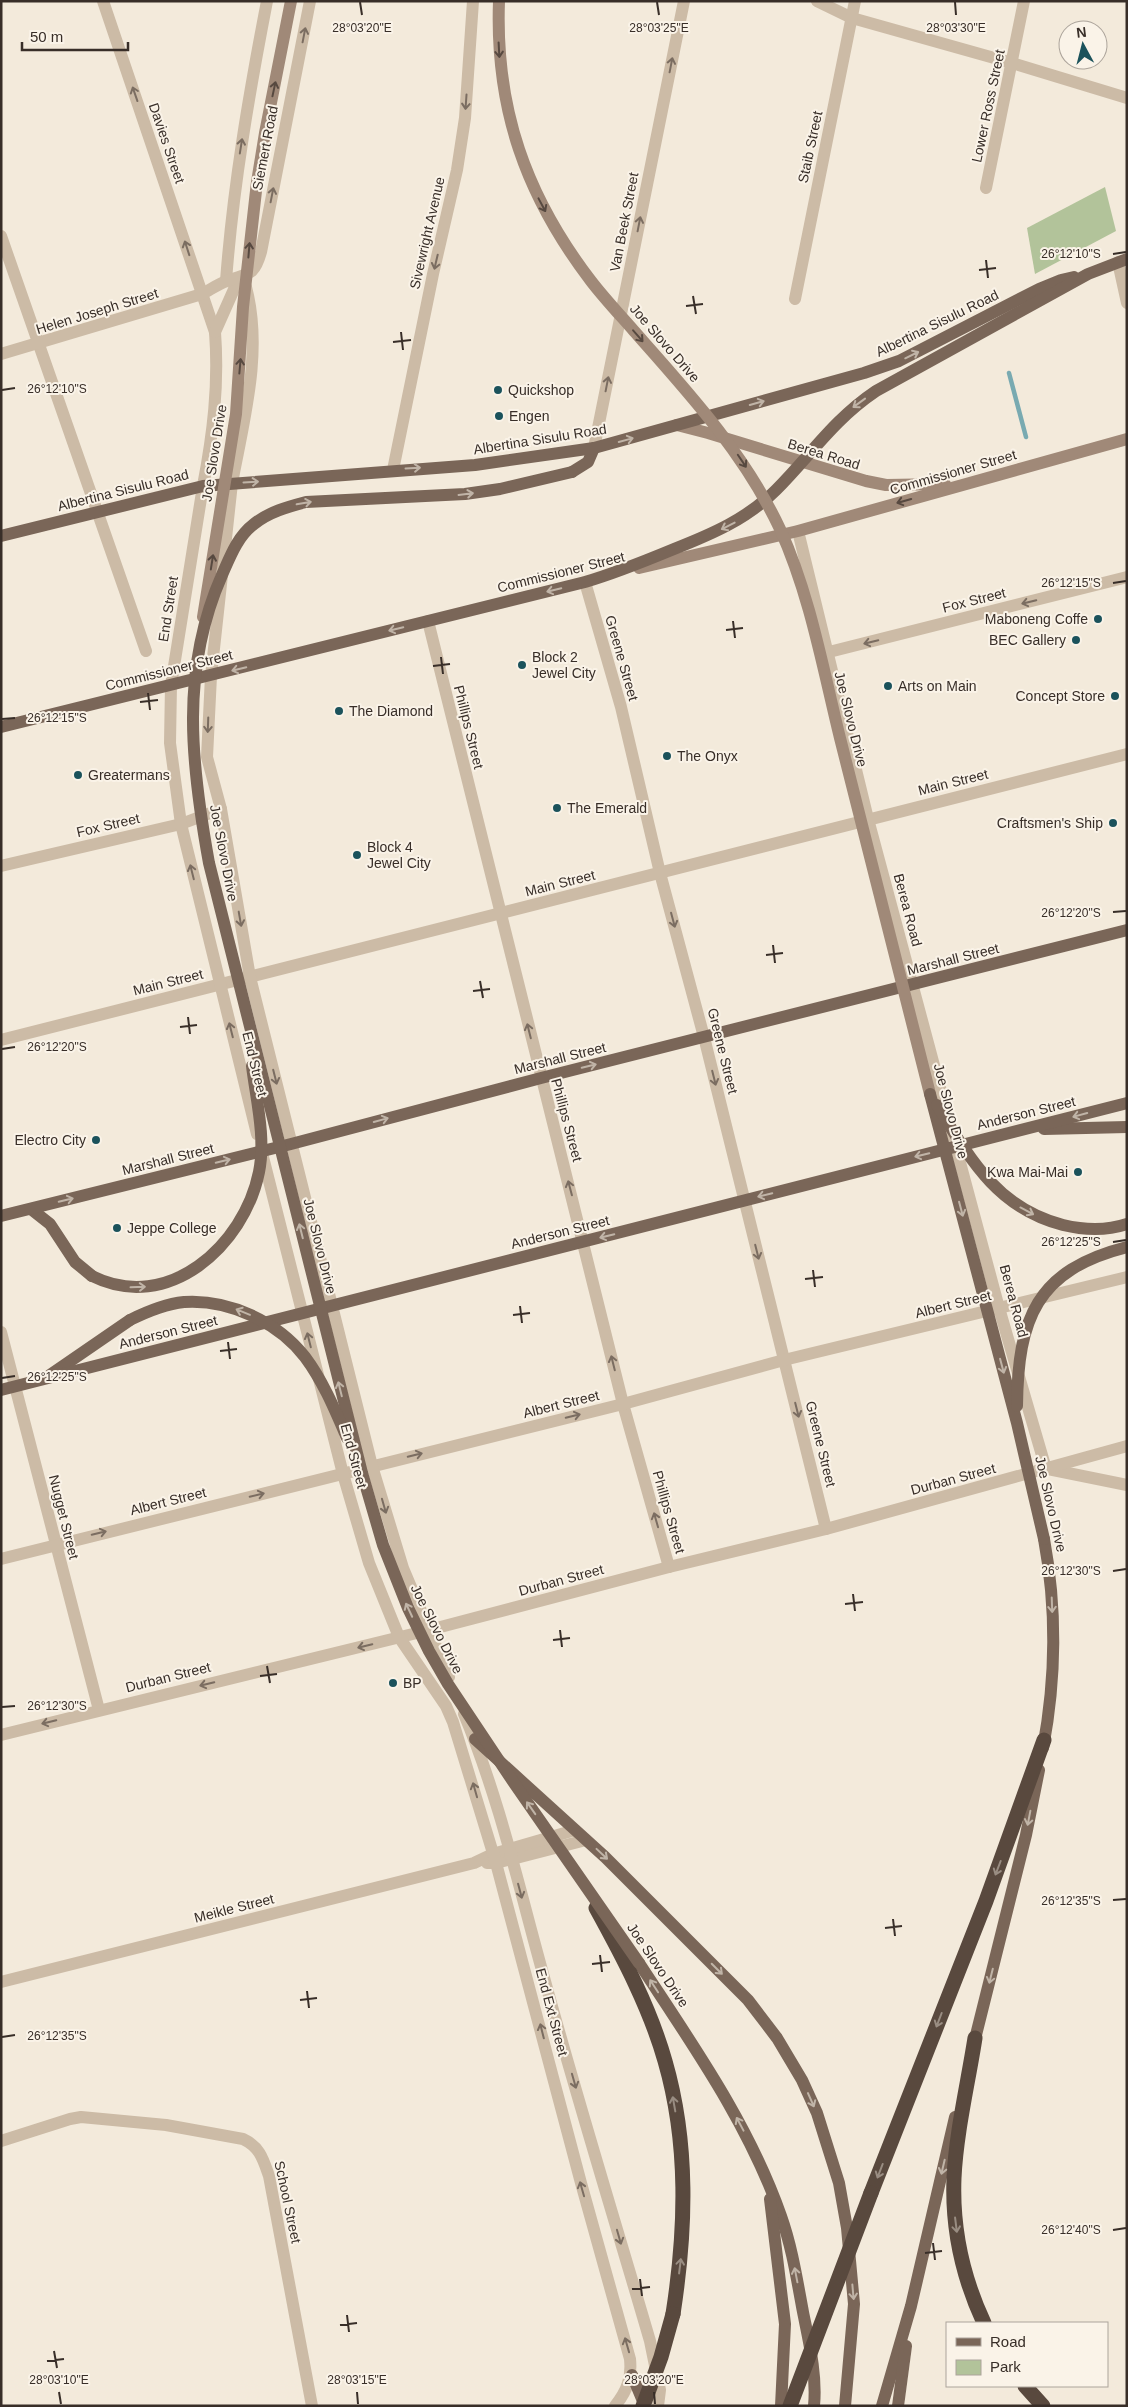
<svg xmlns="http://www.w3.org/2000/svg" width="1128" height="2407" viewBox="0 0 1128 2407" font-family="Arial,sans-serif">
<rect width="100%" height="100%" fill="#f3eadb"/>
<!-- green -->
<path fill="#b2c39a" d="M1105 187 1116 231 1035 274 1027 228Z"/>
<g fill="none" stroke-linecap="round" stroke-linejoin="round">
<!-- stream -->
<path stroke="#79aab1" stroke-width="4.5" d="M1009 373 1026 437"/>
<!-- minor -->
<g stroke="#ccbba6" stroke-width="12">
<path d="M103 1 215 332C219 385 213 434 203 486"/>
<path d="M817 1 852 18 1012 63 1127 98"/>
<path d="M986 188 1024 1"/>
<path d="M1 236 146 651"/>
<path d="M1118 262 1127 303"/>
<path d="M226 281C233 187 249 94 267 1"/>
<path d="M795 299 855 1"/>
<path d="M215 332 239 278"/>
<path d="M1 354 202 294C210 290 218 284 227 281 248 273 254 277 261 252L310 1"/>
<path d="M594 448 684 1"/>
<path d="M393 470 433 274 457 170 465 118 473 1"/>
<path d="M232 483C244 419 263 351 246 287"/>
<path d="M798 531 868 819 999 1308 1046 1469"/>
<path d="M585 582 621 707 660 873 704 1037 826 1529"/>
<path d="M428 621 623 1404 669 1567"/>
<path d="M829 652 1127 577"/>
<path d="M1 866 181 824 221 809"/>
<path d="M1 1040 1127 754"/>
<path d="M1 1332 99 1710"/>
<path d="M1048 1469 1127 1485"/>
<path d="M1 1559 623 1404 784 1360 1127 1277"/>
<path d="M1 1735 429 1630 669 1567 826 1529 1127 1446"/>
<path d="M487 1863H496L586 1840"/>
<path d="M1 1982 474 1863 493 1854 575 1830"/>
<path d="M1 2141 70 2119 81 2117 166 2125 243 2139C260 2147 263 2159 269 2176L312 2406"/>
</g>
<!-- tertiary -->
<g stroke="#ccbba6" stroke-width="12">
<path d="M232 483 211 676 207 757 221 809 250 977 372 1466 403 1568 449 1677"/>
<path d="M203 486 171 685 170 743 181 824 257 1134"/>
<path d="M262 1153 343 1474 369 1563 399 1637 446 1706 453 1722 496 1863 581 2183 630 2359C632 2378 627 2391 615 2406"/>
<path d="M464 1714C500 1800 520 1892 545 1981 578 2102 615 2221 650 2341L660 2390 658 2406"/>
</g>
<!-- secondary -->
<g stroke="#a08978" stroke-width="12">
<path d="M677 425 708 433 866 481 886 485 945 484"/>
<path d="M639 568 798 531 1127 439"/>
</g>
<!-- primary -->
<g stroke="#7a6658" stroke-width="12">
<path d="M572 472 588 462 594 448"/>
<path d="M1 536 203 486 475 465 594 448 864 373 899 361 1039 289 1061 280 1074 277"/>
<path d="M1 727 585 582C616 573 645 561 674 549 712 534 747 519 776 490 811 455 833 420 876 391L1088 274 1127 259"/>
<path d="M1044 1129 1127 1127"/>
<path d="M31 1209 50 1224 75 1262 92 1276"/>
<path d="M1 1216 291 1144 541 1078 1127 930"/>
<path d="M50 1375 130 1320"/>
<path d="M1 1390 1127 1103"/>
<path d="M475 1739 605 1857 748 2000 777 2038 802 2080 817 2113 839 2183 847 2228 854 2304 845 2406"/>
<path d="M1043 1748C1056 1679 1057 1609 1044 1539"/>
<path d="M639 1963C692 2044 749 2124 781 2216 792 2247 797 2280 803 2312 809 2342 817 2375 814 2406"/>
<path d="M973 2047 1026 1835 1039 1770"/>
<path d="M770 2199 785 2324 781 2406"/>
<path d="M632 2375 645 2406"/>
<path d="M882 2406 911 2306 955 2117"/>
<path d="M898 2406 906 2346"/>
</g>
<!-- motorway -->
<g stroke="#59493e" stroke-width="15">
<path d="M596 1908C623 1957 650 2008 665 2061 689 2144 686 2230 673 2314"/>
<path d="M975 2038C968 2083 956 2133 954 2178 952 2228 963 2278 984 2323"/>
<path d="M871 2193 986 1901 1044 1740"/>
<path d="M1025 2386 1043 2406"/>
</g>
<!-- secondary-bridge -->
<g stroke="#a08978" stroke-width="12">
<path d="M499 1C495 109 526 196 591 281 604 298 620 315 634 331 689 393 745 454 780 529 810 595 823 669 840 738 870 857 900 976 930 1094"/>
<path d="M203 617 236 414 243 307 257 182 265 133 291 1"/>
</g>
<!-- primary-bridge -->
<g stroke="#7a6658" stroke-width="12">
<path d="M572 472 500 489 465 494 306 502C287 507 269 512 254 524 237 537 230 557 222 575 180 670 191 764 209 863L362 1473 383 1545 408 1608 429 1651 448 1684 514 1783 639 1963"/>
<path d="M930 1094 1017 1423 1044 1539"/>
<path d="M937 1105C970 1159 997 1208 1063 1225 1084 1230 1106 1231 1127 1224"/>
<path d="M92 1276C168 1314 244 1246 259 1172 266 1138 256 1099 252 1066"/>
<path d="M130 1320C148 1311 165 1304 184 1302 229 1299 278 1322 305 1357 323 1381 335 1410 347 1438"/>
<path d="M1017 1406C1018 1319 1036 1270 1127 1247"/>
</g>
<!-- motorway-bridge -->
<g stroke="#59493e" stroke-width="15">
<path d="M643 2406 661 2357 673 2314"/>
<path d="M790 2406 871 2193"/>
</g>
</g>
<!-- one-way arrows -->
<defs><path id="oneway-shaft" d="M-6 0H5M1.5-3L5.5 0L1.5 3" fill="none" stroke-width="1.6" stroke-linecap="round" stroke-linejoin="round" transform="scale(1.25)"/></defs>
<g stroke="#7b6d61">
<use href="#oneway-shaft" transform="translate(304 35) rotate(-79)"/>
<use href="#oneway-shaft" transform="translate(671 65) rotate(-79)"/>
<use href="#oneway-shaft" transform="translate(135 94) rotate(-109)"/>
<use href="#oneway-shaft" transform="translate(466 102) rotate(94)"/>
<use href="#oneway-shaft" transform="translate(241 146) rotate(-81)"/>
<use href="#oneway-shaft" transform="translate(272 195) rotate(-79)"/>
<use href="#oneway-shaft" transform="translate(639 224) rotate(-79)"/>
<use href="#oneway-shaft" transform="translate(187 248) rotate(-108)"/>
<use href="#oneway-shaft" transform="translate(436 262) rotate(103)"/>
<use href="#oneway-shaft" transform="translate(607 384) rotate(-79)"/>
<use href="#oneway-shaft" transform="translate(1029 602) rotate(166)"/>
<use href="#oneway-shaft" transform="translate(871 642) rotate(166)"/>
<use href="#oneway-shaft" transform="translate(208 725) rotate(92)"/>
<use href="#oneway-shaft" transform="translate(192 872) rotate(-104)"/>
<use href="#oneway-shaft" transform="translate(240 919) rotate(80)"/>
<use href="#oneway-shaft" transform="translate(673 920) rotate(75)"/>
<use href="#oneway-shaft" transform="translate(231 1030) rotate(-104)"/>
<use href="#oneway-shaft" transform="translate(529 1031) rotate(-104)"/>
<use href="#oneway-shaft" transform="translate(275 1077) rotate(76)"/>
<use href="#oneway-shaft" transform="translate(714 1078) rotate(76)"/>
<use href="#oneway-shaft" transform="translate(570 1188) rotate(-105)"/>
<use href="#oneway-shaft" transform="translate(757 1252) rotate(76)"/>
<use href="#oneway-shaft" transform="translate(309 1340) rotate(-104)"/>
<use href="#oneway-shaft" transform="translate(613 1363) rotate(-104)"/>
<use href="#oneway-shaft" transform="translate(797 1410) rotate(76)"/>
<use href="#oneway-shaft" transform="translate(573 1416) rotate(-14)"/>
<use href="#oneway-shaft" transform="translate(415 1455) rotate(-14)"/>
<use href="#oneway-shaft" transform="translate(257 1495) rotate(-14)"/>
<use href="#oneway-shaft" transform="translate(384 1506) rotate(74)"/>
<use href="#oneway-shaft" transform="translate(656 1520) rotate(-106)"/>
<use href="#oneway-shaft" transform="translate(99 1533) rotate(-14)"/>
<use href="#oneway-shaft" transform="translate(365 1646) rotate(167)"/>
<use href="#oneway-shaft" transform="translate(207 1684) rotate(166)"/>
<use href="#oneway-shaft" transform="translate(49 1722) rotate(166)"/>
<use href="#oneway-shaft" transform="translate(475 1790) rotate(-106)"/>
<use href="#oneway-shaft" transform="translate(520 1891) rotate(75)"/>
<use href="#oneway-shaft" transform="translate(542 2031) rotate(-104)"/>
<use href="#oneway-shaft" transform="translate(574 2081) rotate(74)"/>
<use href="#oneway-shaft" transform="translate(582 2189) rotate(-106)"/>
<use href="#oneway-shaft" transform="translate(619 2237) rotate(74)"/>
<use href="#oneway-shaft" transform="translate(627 2345) rotate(-106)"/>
</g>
<g stroke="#574940">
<use href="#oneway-shaft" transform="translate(499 50) rotate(87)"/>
<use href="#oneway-shaft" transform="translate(274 89) rotate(-78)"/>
<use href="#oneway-shaft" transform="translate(542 205) rotate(62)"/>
<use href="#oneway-shaft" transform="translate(249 250) rotate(-85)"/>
<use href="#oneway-shaft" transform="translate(638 336) rotate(49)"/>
<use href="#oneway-shaft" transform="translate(240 366) rotate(-85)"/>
<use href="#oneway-shaft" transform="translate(742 461) rotate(56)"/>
<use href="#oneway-shaft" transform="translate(904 501) rotate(164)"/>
<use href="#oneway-shaft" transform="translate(212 562) rotate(-81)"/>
</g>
<g stroke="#c0b4a7">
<use href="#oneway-shaft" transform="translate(912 355) rotate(-26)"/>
<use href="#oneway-shaft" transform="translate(757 403) rotate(-16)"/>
<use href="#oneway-shaft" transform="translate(859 403) rotate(144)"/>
<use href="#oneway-shaft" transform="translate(626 440) rotate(-15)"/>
<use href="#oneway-shaft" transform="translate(413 468) rotate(-3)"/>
<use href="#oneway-shaft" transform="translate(251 482) rotate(-3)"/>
<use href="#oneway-shaft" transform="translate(466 494) rotate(-7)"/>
<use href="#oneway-shaft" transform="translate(304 503) rotate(-10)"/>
<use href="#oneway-shaft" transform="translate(728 526) rotate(153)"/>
<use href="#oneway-shaft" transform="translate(554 590) rotate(166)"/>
<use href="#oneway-shaft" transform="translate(396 629) rotate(166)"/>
<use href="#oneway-shaft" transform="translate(239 669) rotate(166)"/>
<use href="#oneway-shaft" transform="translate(589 1066) rotate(-14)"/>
<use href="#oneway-shaft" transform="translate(1080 1115) rotate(165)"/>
<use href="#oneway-shaft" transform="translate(381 1120) rotate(-15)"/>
<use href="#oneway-shaft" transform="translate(922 1155) rotate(166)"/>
<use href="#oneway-shaft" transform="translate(223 1161) rotate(-14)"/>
<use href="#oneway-shaft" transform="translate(765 1195) rotate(166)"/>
<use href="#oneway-shaft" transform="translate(66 1200) rotate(-14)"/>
<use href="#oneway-shaft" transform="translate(961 1209) rotate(75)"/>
<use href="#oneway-shaft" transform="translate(1027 1211) rotate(28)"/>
<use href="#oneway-shaft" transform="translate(301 1231) rotate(-104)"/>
<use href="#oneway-shaft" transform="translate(607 1236) rotate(166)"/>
<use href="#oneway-shaft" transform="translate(138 1287) rotate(-2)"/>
<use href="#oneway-shaft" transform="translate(243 1312) rotate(-158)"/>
<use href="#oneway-shaft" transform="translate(1002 1366) rotate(75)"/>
<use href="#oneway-shaft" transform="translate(340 1389) rotate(-104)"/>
<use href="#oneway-shaft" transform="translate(1052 1605) rotate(88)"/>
<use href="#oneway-shaft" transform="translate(409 1610) rotate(-115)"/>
<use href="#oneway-shaft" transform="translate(531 1808) rotate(-125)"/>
<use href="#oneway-shaft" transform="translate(1029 1818) rotate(101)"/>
<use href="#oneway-shaft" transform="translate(602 1854) rotate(43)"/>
<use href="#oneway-shaft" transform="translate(717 1969) rotate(45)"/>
<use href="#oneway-shaft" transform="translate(991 1976) rotate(104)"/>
<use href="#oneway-shaft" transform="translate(654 1986) rotate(-123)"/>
<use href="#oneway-shaft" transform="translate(811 2100) rotate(66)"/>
<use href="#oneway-shaft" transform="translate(740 2124) rotate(-118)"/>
<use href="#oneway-shaft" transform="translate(943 2167) rotate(103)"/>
<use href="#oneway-shaft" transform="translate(796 2275) rotate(-101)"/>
<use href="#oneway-shaft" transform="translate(853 2292) rotate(85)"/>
</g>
<g stroke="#998d82">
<use href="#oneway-shaft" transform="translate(998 1868) rotate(111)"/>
<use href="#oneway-shaft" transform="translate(939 2020) rotate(111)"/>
<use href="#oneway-shaft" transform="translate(674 2104) rotate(-100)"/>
<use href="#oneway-shaft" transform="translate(880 2171) rotate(111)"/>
<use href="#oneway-shaft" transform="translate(956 2225) rotate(83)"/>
<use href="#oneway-shaft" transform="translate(680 2266) rotate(-83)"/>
</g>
<!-- ticks -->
<path fill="none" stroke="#382e28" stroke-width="2" d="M360 2 362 15M657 2 659 15M955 2 956 15M1113 254 1126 252M986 260 988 278M979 270 996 268M693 296 696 314M686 306 703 304M401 332 403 350M393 342 411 340M2 390 15 388M1113 583 1126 581M733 621 735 638M726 630 743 628M441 657 443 674M433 666 450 664M148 693 150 710M140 702 158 700M2 719 15 718M1113 912 1126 911M773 945 775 963M766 955 783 953M480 981 483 998M473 991 490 989M188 1017 190 1034M180 1027 197 1025M2 1049 15 1047M1113 1242 1126 1240M813 1270 815 1287M805 1279 823 1277M520 1306 522 1323M513 1315 530 1313M228 1342 230 1359M220 1351 237 1349M2 1378 15 1376M1113 1571 1126 1569M853 1594 855 1611M845 1604 863 1602M560 1630 562 1647M553 1640 570 1638M267 1666 270 1683M260 1676 277 1674M2 1707 15 1706M1113 1900 1126 1899M893 1919 895 1936M885 1928 902 1926M600 1955 602 1972M592 1964 610 1962M307 1991 309 2008M300 2000 317 1998M2 2037 15 2035M1113 2230 1126 2228M933 2243 935 2260M925 2253 942 2251M640 2279 642 2296M632 2289 650 2287M347 2315 349 2332M340 2325 357 2323M54 2351 57 2368M47 2361 64 2359M59 2392 61 2404M357 2392 358 2404M654 2392 655 2404"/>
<!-- markers -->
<g fill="#1b525b" stroke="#faf3e8" stroke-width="2">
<circle cx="498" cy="390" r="5"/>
<circle cx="499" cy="416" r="5"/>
<circle cx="1098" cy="619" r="5"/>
<circle cx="1076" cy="640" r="5"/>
<circle cx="522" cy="665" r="5"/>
<circle cx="888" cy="686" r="5"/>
<circle cx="1115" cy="696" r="5"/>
<circle cx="339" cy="711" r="5"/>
<circle cx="667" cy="756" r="5"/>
<circle cx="78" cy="775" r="5"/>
<circle cx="557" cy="808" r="5"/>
<circle cx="1113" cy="823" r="5"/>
<circle cx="357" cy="855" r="5"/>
<circle cx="96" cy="1140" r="5"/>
<circle cx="1078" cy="1172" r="5"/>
<circle cx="117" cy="1228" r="5"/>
<circle cx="393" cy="1683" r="5"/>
</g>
<g text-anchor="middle" stroke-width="4" stroke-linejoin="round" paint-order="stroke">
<!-- street labels -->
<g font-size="14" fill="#382e28" stroke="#faf3e8">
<text transform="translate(988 106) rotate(-78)" y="5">Lower Ross Street</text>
<text transform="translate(167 143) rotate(71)" y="5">Davies Street</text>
<text transform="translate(810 147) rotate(-78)" y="5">Staib Street</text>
<text transform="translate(265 148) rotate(-79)" y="5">Siemert Road</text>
<text transform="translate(624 222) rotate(-79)" y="5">Van Beek Street</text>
<text transform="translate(427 233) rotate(-77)" y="5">Sivewright Avenue</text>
<text transform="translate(97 311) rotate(-17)" y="5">Helen Joseph Street</text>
<text transform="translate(937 323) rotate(-26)" y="5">Albertina Sisulu Road</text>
<text transform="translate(665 343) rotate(49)" y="5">Joe Slovo Drive</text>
<text transform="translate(540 439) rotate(-9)" y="5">Albertina Sisulu Road</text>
<text transform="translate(214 453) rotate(-81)" y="5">Joe Slovo Drive</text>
<text transform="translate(824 454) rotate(17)" y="5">Berea Road</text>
<text transform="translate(953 472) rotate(-16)" y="5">Commissioner Street</text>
<text transform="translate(123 490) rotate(-14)" y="5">Albertina Sisulu Road</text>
<text transform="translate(561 572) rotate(-14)" y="5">Commissioner Street</text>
<text transform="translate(974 600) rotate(-14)" y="5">Fox Street</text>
<text transform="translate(168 609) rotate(-81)" y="5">End Street</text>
<text transform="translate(622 658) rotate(74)" y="5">Greene Street</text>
<text transform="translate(169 670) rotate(-14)" y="5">Commissioner Street</text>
<text transform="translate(851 719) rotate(76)" y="5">Joe Slovo Drive</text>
<text transform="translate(469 727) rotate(76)" y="5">Phillips Street</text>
<text transform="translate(953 782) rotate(-14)" y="5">Main Street</text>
<text transform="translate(108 825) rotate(-13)" y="5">Fox Street</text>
<text transform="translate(224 853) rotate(79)" y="5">Joe Slovo Drive</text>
<text transform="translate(560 883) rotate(-14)" y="5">Main Street</text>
<text transform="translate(908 910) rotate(75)" y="5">Berea Road</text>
<text transform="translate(953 959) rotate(-14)" y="5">Marshall Street</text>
<text transform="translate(168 982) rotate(-14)" y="5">Main Street</text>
<text transform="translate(723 1051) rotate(76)" y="5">Greene Street</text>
<text transform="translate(560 1058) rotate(-14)" y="5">Marshall Street</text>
<text transform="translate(255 1064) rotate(76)" y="5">End Street</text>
<text transform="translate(951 1111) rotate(75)" y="5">Joe Slovo Drive</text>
<text transform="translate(1026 1113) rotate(-14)" y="5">Anderson Street</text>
<text transform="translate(567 1120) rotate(75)" y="5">Phillips Street</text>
<text transform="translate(168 1159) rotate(-14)" y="5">Marshall Street</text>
<text transform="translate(560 1232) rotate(-14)" y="5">Anderson Street</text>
<text transform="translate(320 1246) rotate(76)" y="5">Joe Slovo Drive</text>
<text transform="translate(1014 1301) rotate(75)" y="5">Berea Road</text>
<text transform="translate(953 1304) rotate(-14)" y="5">Albert Street</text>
<text transform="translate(168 1332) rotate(-14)" y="5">Anderson Street</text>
<text transform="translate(561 1404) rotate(-14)" y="5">Albert Street</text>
<text transform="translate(821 1444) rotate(76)" y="5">Greene Street</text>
<text transform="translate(354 1456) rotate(75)" y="5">End Street</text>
<text transform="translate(953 1479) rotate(-15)" y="5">Durban Street</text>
<text transform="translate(168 1501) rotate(-14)" y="5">Albert Street</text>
<text transform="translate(1051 1504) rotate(77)" y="5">Joe Slovo Drive</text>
<text transform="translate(669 1512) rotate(74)" y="5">Phillips Street</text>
<text transform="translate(64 1517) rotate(76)" y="5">Nugget Street</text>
<text transform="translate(561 1580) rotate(-15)" y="5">Durban Street</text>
<text transform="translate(437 1629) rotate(63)" y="5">Joe Slovo Drive</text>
<text transform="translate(168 1677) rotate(-14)" y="5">Durban Street</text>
<text transform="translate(234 1908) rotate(-14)" y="5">Meikle Street</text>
<text transform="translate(658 1965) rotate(56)" y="5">Joe Slovo Drive</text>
<text transform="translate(552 2012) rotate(75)" y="5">End Ext Street</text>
<text transform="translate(288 2202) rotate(78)" y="5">School Street</text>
</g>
<!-- poi labels -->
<g font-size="14" fill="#382e28" stroke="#faf3e8" text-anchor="start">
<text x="508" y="395">Quickshop</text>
<text x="509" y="421">Engen</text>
<text x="1088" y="624" text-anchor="end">Maboneng Coffe</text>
<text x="1066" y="645" text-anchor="end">BEC Gallery</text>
<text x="532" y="662">Block 2<tspan x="532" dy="16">Jewel City</tspan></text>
<text x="898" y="691">Arts on Main</text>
<text x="1105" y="701" text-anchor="end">Concept Store</text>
<text x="349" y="716">The Diamond</text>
<text x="677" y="761">The Onyx</text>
<text x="88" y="780">Greatermans</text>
<text x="567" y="813">The Emerald</text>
<text x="1103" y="828" text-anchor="end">Craftsmen's Ship</text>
<text x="367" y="852">Block 4<tspan x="367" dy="16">Jewel City</tspan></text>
<text x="86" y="1145" text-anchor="end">Electro City</text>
<text x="1068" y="1177" text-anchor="end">Kwa Mai-Mai</text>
<text x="127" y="1233">Jeppe College</text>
<text x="403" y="1688">BP</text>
</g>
</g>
<g font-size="12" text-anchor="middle" fill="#382e28" stroke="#faf3e8" stroke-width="4" stroke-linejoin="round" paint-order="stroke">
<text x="362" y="32">28°03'20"E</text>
<text x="659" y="32">28°03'25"E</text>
<text x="956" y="32">28°03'30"E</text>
<text x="1071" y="258">26°12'10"S</text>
<text x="57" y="393">26°12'10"S</text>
<text x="1071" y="587">26°12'15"S</text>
<text x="57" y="722">26°12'15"S</text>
<text x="1071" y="917">26°12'20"S</text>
<text x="57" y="1051">26°12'20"S</text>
<text x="1071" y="1246">26°12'25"S</text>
<text x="57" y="1381">26°12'25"S</text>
<text x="1071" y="1575">26°12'30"S</text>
<text x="57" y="1710">26°12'30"S</text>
<text x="1071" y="1905">26°12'35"S</text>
<text x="57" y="2040">26°12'35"S</text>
<text x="1071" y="2234">26°12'40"S</text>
<text x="59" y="2384">28°03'10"E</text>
<text x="357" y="2384">28°03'15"E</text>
<text x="654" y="2384">28°03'20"E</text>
</g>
<!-- border -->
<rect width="1128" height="2407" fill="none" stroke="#382e28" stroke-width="5"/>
<!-- legend -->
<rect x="946" y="2322" width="162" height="65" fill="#faf3e8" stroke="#aca49b"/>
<rect x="956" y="2338" width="25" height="8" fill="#7a6658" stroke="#aca49b"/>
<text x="990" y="2347" font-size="15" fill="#382e28">Road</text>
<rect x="956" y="2360" width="25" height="15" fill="#b2c39a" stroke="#aca49b"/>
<text x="990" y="2372" font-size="15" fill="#382e28">Park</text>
<!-- north arrow -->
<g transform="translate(1083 45) rotate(353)"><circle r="24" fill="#faf3e8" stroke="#aca49b"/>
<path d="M0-4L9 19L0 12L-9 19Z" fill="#1b525b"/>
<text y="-8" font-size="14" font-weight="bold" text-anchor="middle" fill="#382e28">N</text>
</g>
<!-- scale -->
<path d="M22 42v8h106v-8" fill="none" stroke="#382e28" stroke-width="2.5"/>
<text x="30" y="42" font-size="15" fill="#382e28" stroke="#faf3e8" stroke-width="4" paint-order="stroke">50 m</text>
</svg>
